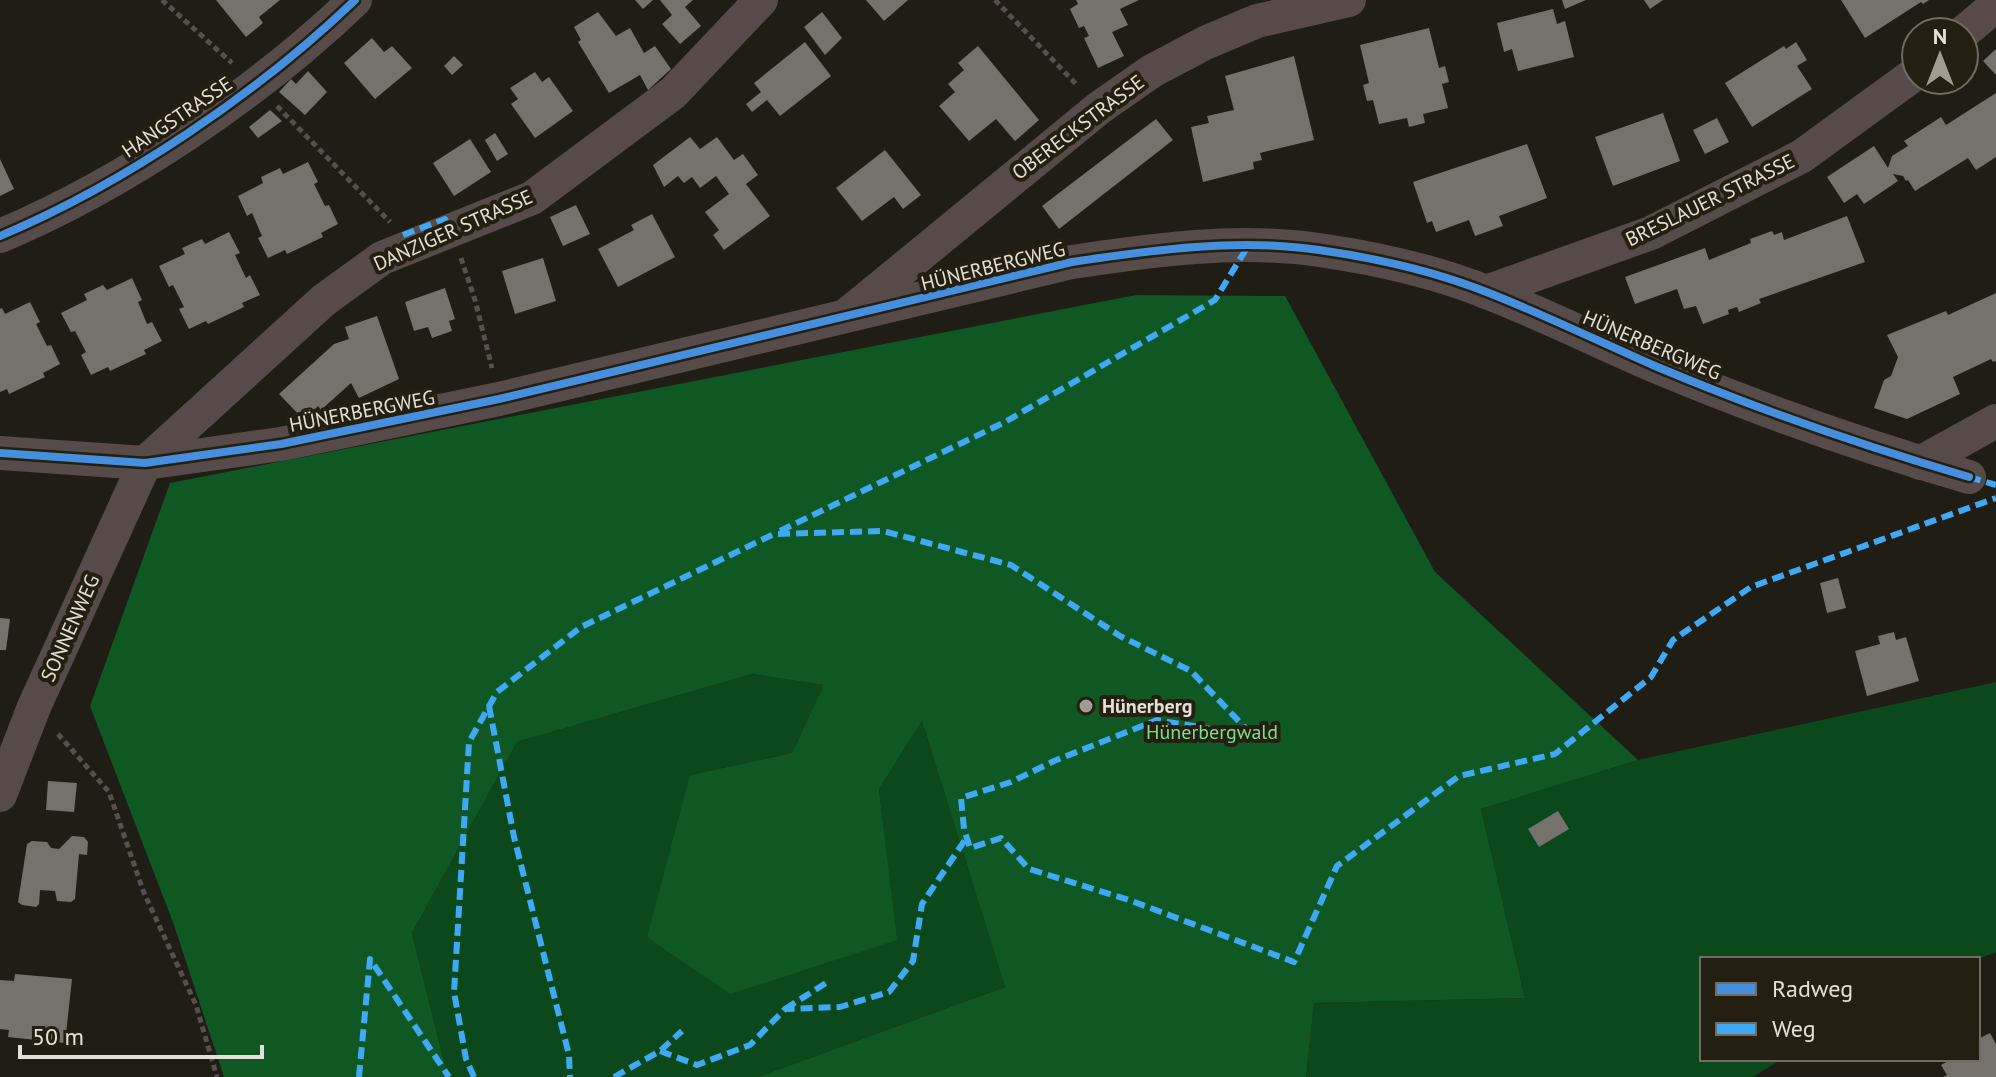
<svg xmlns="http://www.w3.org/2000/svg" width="1996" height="1077" viewBox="0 0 1996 1077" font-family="'PT Sans',sans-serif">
<rect width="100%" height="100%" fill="#1f1d14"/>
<!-- green -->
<g fill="#0b481b">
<path d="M752 674 825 685 792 753 690 775 896 940 879 789 922 721 1005 987 758 1077H448L412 933 517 742Z"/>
<path d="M1996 682V952L1978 959H1702V1059H1782L1753 1077H1306L1314 1003 1525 998 1481 809 1638 760Z"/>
</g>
<!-- forest -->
<path fill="#105823" d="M1136 295 1285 296 1435 572 1638 760 1481 809 1525 998 1314 1003 1306 1077H758L1005 987 922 721 879 789 897 940 730 994 647 937 690 775 792 753 824 685 752 674 517 742 412 933 448 1077H224L174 925 90 706 170 483Z"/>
<!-- building -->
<g fill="#75716b">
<path d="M216 0H280L259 17 263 23 246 37Z"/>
<path d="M635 0H653L643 9Z"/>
<path d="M660 0H693L685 7 701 26 680 44 662 24 672 15Z"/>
<path d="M866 0H908L884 21Z"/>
<path d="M1076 0H1139L1120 9 1128 25 1112 32 1124 56 1098 68 1084 38 1089 36 1084 26 1079 28 1070 9 1078 4Z"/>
<path d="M1562 0H1586L1565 9Z"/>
<path d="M1644 0H1663L1650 9Z"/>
<path d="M1841 0H1929L1923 4 1921 2 1865 38Z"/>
<path d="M1553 9 1557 24 1565 21 1574 57 1518 71 1512 49 1504 52 1497 23Z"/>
<path d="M598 12 616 36 630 28 644 53 655 46 671 69 648 90 640 75 609 93 578 42 581 40 574 27Z"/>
<path d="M822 12 842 38 825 55 804 27Z"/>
<path d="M1429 28 1439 68 1445 66 1449 82 1442 84 1448 108 1423 114 1425 123 1409 127 1407 118 1379 124 1373 100 1367 101 1363 85 1369 83 1360 45Z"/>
<path d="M372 38 384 52 392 46 412 68 375 99 344 63Z"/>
<path d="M805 42 831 76 780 116 767 100 752 112 746 104 761 92 754 83Z"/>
<path d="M1796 42 1807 60 1797 66 1812 89 1752 127 1725 83 1784 46 1786 49Z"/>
<path d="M978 46 1039 120 1015 141 996 119 969 141 939 106 955 92 948 84 964 70 958 63Z"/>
<path d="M1996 49V75L1983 61Z"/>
<path d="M454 56 463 65 452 75 444 66Z"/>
<path d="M1294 56 1314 140 1260 153 1262 160 1253 162 1254 169 1203 182 1191 127 1209 123 1207 116 1234 110 1225 76Z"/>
<path d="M308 71 327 92 305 115 279 92 291 79 296 84Z"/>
<path d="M535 72 542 82 549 77 573 111 535 138 511 104 518 99 510 88Z"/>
<path d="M1996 93V157L1976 170 1968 158 1915 191 1908 180 1906 181 1903 176 1893 174 1898 181 1864 204 1857 194 1844 203 1827 177 1874 146 1888 168 1892 156 1908 146 1904 141 1941 117 1946 125Z"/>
<path d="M270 110 282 121 258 138 249 127Z"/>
<path d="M1663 113 1680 161 1613 186 1595 137Z"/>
<path d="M1717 118 1729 142 1705 154 1693 130Z"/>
<path d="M1156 119 1173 140 1059 229 1042 206Z"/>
<path d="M495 133 508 154 497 161 485 140Z"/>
<path d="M690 137 700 149 717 137 734 160 743 154 758 175 746 184 770 216 724 250 713 235 719 230 705 212 729 194 716 176 700 188 692 177 684 183 678 176 664 187 653 165Z"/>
<path d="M470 139 491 172 454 196 433 163Z"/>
<path d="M1527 144 1547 198 1499 216 1503 226 1475 236 1469 220 1436 232 1432 221 1427 223 1413 182Z"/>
<path d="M885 150 921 195 903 209 894 197 862 221 836 188Z"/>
<path d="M0 159 14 189 0 196Z"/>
<path d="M308 162 318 182 314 184 325 206 329 205 338 224 321 233 323 237 287 254 285 250 268 258 258 238 262 236 252 213 247 216 238 196 263 183 261 177 280 168 283 174Z"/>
<path d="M576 205 590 234 563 246 550 217Z"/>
<path d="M652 214 675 257 618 287 598 249 634 230 631 225Z"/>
<path d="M1847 216 1865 262 1759 299 1761 303 1739 312 1737 307 1728 310 1729 314 1703 324 1696 306 1684 309 1677 289 1635 304 1625 277 1705 248 1709 260 1751 243 1750 239 1772 231 1774 235 1782 232 1784 240Z"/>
<path d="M229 232 240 253 235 255 246 278 250 275 260 295 242 303 244 307 208 324 206 321 189 329 179 309 184 307 173 285 169 287 159 266 185 254 182 248 202 239 205 244Z"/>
<path d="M543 258 556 301 515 314 502 271Z"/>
<path d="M132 278 142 300 138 302 147 324 152 322 162 341 144 350 146 354 110 371 108 367 91 375 81 355 86 352 75 331 71 332 61 313 87 300 84 294 103 285 107 290Z"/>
<path d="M445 288 455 319 449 321 452 331 432 338 428 327 414 331 405 302Z"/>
<path d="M1996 293V361L1993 362 1991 359 1953 377 1960 394 1907 419 1874 408 1884 380 1891 376 1898 357 1887 335 1946 311 1948 315Z"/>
<path d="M30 302 40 322 36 324 47 346 51 345 60 364 43 373 45 377 9 394 7 389 0 392V309L2 308 5 314Z"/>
<path d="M377 316 399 379 359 398 351 383 321 410 318 406 304 420 279 394 334 344 349 339 345 327Z"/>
<path d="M1838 578 1846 608 1827 613 1820 583Z"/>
<path d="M0 618 10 619 6 650H0Z"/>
<path d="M1894 632 1896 640 1906 637 1919 681 1867 696 1855 651 1880 644 1878 636Z"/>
<path d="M48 781 77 783 74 812 46 810Z"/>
<path d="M1558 811 1569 829 1539 847 1528 829Z"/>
<path d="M72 836 84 837 88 842 87 855 79 854 75 899 71 902 57 901 55 891 40 890 39 904 36 907 22 905 18 902 27 844 32 841 47 842 51 848 59 849Z"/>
<path d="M15 974 72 979 65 1043 8 1037 9 1030 0 1029V980L14 981Z"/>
<path d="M1990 1033 1996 1044V1077H1943L1947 1075 1941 1065 1952 1059H1978V1039Z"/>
</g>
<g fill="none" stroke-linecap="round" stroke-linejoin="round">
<!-- path -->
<g stroke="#574f4d" stroke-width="5" stroke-dasharray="6 4" stroke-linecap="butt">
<path d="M162 0 232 63"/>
<path d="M995 0 1078 86"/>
<path d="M277 106 390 222"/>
<path d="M461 258 475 300 492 368"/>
<path d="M58 734 109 792 144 893 196 1005 217 1077"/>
</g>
<!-- minor -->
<g stroke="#574b4a" stroke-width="34">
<path d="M1964 32 1996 5"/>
<path d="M0 236C124 184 258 93 355 0"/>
<path d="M1486 292 1651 233 1802 156 1916 73"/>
<path d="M848 314 1099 108 1152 71 1205 43 1257 21 1349 0"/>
<path d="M0 453 145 463 281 444 499 399 1072 262C1152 250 1238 238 1319 250 1375 258 1437 272 1489 293 1545 315 1600 342 1655 366 1757 409 1863 446 1969 477"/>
<path d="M1920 463 1996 421"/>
<path d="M0 795 34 707 145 463 324 300 382 258 532 198 673 93 761 0"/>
</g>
<!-- quiet -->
<g stroke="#3fa9f5" stroke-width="6" stroke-dasharray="12 6" stroke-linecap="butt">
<path d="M403 235 445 219 451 231"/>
<path d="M1969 477 1996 485"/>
<path d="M780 531 1005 422 1215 300 1248 246"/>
<path d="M489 706 514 837 569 1055 570 1077"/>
<path d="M785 1009 826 983"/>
<path d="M660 1051 697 1065 750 1045 785 1009 840 1007 889 992 913 961 922 904 967 837"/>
<path d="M359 1077 370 959 449 1077"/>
<path d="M474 1077 466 1059 454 992 469 742 497 692 581 627 774 534 883 531 1011 565 1120 636 1191 671 1253 736 1157 720 1054 761 1011 782 961 798 964 829 970 848 1001 838 1029 869 1129 900 1294 962 1337 866 1459 776 1555 754 1651 677 1673 640 1751 587 1996 498"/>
<path d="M614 1077 660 1051 682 1031"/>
</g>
<!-- cycleway casing -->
<g stroke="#241f10" stroke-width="13">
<g id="cycleway">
<path d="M0 236C124 184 258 93 355 0"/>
<path d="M0 453 145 463 281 444 499 399 1072 262C1152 250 1238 238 1319 250 1375 258 1437 272 1489 293 1545 315 1600 342 1655 366 1757 409 1863 446 1969 477"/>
</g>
</g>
<!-- cycleway -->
<use href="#cycleway" stroke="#468fdf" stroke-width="8"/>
</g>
<!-- markers -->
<circle fill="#9f9c92" stroke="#241f10" stroke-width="3" cx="1086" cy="706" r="8"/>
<g text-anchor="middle" stroke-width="8" stroke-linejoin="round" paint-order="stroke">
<!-- street labels -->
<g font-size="20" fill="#e4e0d6" stroke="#241f10">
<text transform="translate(177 117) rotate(-34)" y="7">HANGSTRASSE</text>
<text transform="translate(1078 127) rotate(-37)" y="7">OBERECKSTRASSE</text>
<text transform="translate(1710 200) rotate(-26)" y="7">BRESLAUER STRASSE</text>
<text transform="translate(453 230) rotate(-24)" y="7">DANZIGER STRASSE</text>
<text transform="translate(993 266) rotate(-14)" y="7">HÜNERBERGWEG</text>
<text transform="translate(1652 345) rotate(23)" y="7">HÜNERBERGWEG</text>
<text transform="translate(362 411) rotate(-11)" y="7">HÜNERBERGWEG</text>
<text transform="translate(70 628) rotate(-66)" y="7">SONNENWEG</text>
</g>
<!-- poi labels -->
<g font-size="20" font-weight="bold" fill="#e4e0d6" stroke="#241f10" text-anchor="start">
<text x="1102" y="713">Hünerberg</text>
</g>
<!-- park labels -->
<g font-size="20" fill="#7de08c" stroke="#241f10">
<text x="1212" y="739">Hünerbergwald</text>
</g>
</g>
<!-- legend -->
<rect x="1700" y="957" width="280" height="104" fill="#241f10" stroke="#716c5f" stroke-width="2"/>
<rect x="1716" y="983" width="40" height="12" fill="#468fdf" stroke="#716c5f" stroke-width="2"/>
<text x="1772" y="997" font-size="24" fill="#e4e0d6">Radweg</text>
<rect x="1716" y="1023" width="40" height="12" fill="#3fa9f5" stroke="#716c5f" stroke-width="2"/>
<text x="1772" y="1037" font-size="24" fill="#e4e0d6">Weg</text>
<!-- north arrow -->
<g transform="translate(1940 56)"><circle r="38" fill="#241f10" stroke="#716c5f" stroke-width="2"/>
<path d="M0-6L14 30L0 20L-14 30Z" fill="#9f9c92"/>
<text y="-12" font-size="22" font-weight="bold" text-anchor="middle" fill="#e4e0d6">N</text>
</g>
<!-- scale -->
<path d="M20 1045v12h242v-12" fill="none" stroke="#e4e0d6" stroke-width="4"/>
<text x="32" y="1045" font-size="24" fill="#e4e0d6" stroke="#241f10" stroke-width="6" paint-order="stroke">50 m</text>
</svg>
